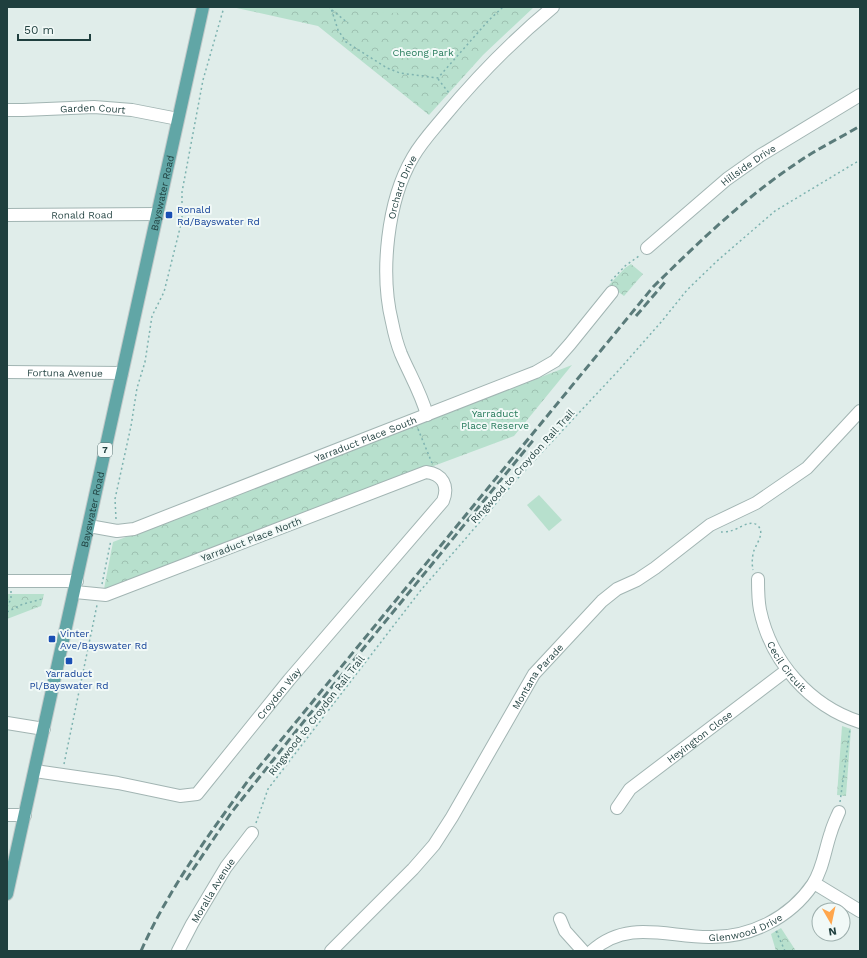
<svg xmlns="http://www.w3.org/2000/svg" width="867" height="958" viewBox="0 0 867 958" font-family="'Work Sans',sans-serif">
<defs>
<pattern id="park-crowns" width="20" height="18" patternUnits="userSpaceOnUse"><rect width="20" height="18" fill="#b7e0cd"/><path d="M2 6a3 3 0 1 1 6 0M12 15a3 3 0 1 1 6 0" fill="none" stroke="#9dc1b1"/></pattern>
</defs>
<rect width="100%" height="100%" fill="#e0edea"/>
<!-- park -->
<g fill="url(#park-crowns)">
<path d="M232 7H534L483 55 429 115 318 26Z"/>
<path d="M631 264 643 274 624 296 609 285 625 268Z"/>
<path d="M572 365 514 436 104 589 113 542Z"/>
<path d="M7 594H44L41 606 7 619Z"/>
<path d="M842 726 851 729 846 796 837 795Z"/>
<path d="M781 928 796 951H776L771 934Z"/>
</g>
<!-- pitch -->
<g fill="#b7e0cd">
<path d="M356 7H422C400 15 378 15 356 7Z"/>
<path d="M539 495 562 520 549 531 527 505Z"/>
</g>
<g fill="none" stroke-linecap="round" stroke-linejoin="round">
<!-- minor casing -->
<g stroke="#a2b5b3" stroke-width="14">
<g id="minor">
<path id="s1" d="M7 110H23L94 107 132 110 178 119"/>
<path id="s2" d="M7 215 157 214"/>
<path id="s3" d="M647 248 727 179 761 155 860 95"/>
<path id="s4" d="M7 372 122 373"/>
<path id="s5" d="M427 415C421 393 410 375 401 354 397 344 394 332 392 322 380 273 387 201 413 157 421 143 432 131 442 119 475 79 513 40 553 7"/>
<path id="s6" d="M89 526 117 531 134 529 536 372 555 361 570 344 612 292"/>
<path id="s7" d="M758 579C758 590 758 600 760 610 771 662 810 706 860 722"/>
<path d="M7 581H77"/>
<path d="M7 723 44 729"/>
<path id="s8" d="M35 771 118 783 180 796 197 794 289 680 443 501C449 486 443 474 426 472L106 595 75 592"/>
<path id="s9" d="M617 808 630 789 787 670"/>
<path d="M7 815H25"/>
<path d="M814 883 860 911"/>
<path d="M560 919 565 931 583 951"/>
<path id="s10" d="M178 951 192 924 226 867 252 833"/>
<path id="s11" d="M331 951 413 869 434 845 452 817 534 674 602 601 617 589 637 580 655 568 710 525 756 503 807 468 860 411"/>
<path id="s12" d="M592 951C627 919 667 937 709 937 750 938 790 918 813 884 823 869 825 849 831 832 833 825 836 819 839 812"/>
</g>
</g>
<!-- major casing -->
<g stroke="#c0c9c9" stroke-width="14">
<g id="major">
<path id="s13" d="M7 894 203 7"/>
</g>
</g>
<!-- path -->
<g stroke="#7eb3b0" stroke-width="1.5" stroke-dasharray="2 3" stroke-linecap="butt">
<path d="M328 7 331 8 338 30 346 42 387 68 400 73 438 78 489 20 503 7"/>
<path d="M332 10 348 23"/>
<path d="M438 79 449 93"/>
<path d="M611 281 625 266 639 256"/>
<path d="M418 429 432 463"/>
<path d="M116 519 115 499 131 426 137 388 145 362 152 316 164 292 182 220V192L203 80 224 7"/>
<path d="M721 532C723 532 727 532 730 531 738 530 749 519 757 525 767 533 754 546 753 554 752 560 752 565 753 570"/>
<path d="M102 584 111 540"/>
<path d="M7 607 11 599V591"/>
<path d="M7 612 23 604 42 599"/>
<path d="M64 764 97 605"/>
<path d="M840 802 850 729"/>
<path d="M256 823 268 789 421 590 518 478 618 371 662 321 687 290 717 261 775 211 860 160"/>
<path d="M776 931 785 951"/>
</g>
<!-- minor -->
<use href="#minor" stroke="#fff" stroke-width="12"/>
<!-- major -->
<use href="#major" stroke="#61a6a6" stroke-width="12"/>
<!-- rail -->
<g stroke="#5a7b7a" stroke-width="3" stroke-dasharray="8 4" stroke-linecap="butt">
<path d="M636 316 666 281"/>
<path d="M186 880 231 813 305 720 535 438"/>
<path d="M141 951C169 888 210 833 250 778L653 287C698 243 742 200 794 165 815 150 838 139 860 126"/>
</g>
</g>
<!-- markers -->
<g fill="#1a4fb4" stroke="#f1f9f7" stroke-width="1.5">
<rect x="165" y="211" width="8" height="8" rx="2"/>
<rect x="48" y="635" width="8" height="8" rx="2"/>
<rect x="65" y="657" width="8" height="8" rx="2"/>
</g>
<g text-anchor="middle" stroke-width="4" stroke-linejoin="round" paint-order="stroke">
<!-- shield labels -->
<rect fill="#f1f9f7" stroke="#5e7776" stroke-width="1" x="98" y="443" width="14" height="14" rx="3"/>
<g font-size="9" font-weight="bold" fill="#1f3f3e">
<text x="105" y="453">7</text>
</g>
<!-- park labels -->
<g font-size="10" fill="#267a5b" stroke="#f1f9f7">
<text x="423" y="56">Cheong Park</text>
<text x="495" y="417">Yarraduct<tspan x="495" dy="12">Place Reserve</tspan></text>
</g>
<!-- street labels -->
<g font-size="10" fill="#1f3f3e" stroke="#f1f9f7">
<text dy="4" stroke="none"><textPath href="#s1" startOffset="86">Garden Court</textPath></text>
<text dy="4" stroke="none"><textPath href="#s3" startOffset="131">Hillside Drive</textPath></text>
<text dy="4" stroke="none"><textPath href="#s5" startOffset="237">Orchard Drive</textPath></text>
<text dy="4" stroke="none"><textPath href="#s13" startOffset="718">Bayswater Road</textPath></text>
<text dy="4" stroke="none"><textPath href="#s2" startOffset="75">Ronald Road</textPath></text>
<text dy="4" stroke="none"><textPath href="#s4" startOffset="58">Fortuna Avenue</textPath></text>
<text dy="4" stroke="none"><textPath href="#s6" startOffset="294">Yarraduct Place South</textPath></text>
<text transform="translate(522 466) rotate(-48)" y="4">Ringwood to Croydon Rail Trail</text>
<text dy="4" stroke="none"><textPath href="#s13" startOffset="394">Bayswater Road</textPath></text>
<text transform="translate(251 539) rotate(-21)" y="4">Yarraduct Place North</text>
<text dy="4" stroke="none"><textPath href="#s7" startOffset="94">Cecil Circuit</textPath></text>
<text dy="4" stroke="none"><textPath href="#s11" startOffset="346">Montana Parade</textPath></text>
<text dy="4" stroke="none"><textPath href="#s8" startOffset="294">Croydon Way</textPath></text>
<text transform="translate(316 715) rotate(-52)" y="4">Ringwood to Croydon Rail Trail</text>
<text dy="4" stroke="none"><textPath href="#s9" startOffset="110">Heyington Close</textPath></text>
<text dy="4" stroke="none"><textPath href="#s10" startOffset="70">Moralla Avenue</textPath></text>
<text dy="4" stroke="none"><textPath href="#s12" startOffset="160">Glenwood Drive</textPath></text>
</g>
<!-- transit labels -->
<g font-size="10" fill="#164399" stroke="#f1f9f7" text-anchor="start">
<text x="177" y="213">Ronald<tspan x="177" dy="12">Rd/Bayswater Rd</tspan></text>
<text x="60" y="637">Vinter<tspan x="60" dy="12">Ave/Bayswater Rd</tspan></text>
<text x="69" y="677" text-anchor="middle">Yarraduct<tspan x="69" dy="12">Pl/Bayswater Rd</tspan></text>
</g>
</g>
<!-- border -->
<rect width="867" height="958" fill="none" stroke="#1f3f3e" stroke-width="16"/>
<!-- north arrow -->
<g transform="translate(831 922) rotate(171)"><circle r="19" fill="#f1f9f7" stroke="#9dafad"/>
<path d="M0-3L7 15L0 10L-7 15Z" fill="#ffa64c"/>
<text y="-6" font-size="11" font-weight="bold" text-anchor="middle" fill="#1f3f3e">N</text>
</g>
<!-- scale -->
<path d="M18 34v6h72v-6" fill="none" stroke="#1f3f3e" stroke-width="2"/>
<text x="24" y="34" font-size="12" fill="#1f3f3e" stroke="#f1f9f7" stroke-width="3" paint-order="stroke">50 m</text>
</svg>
